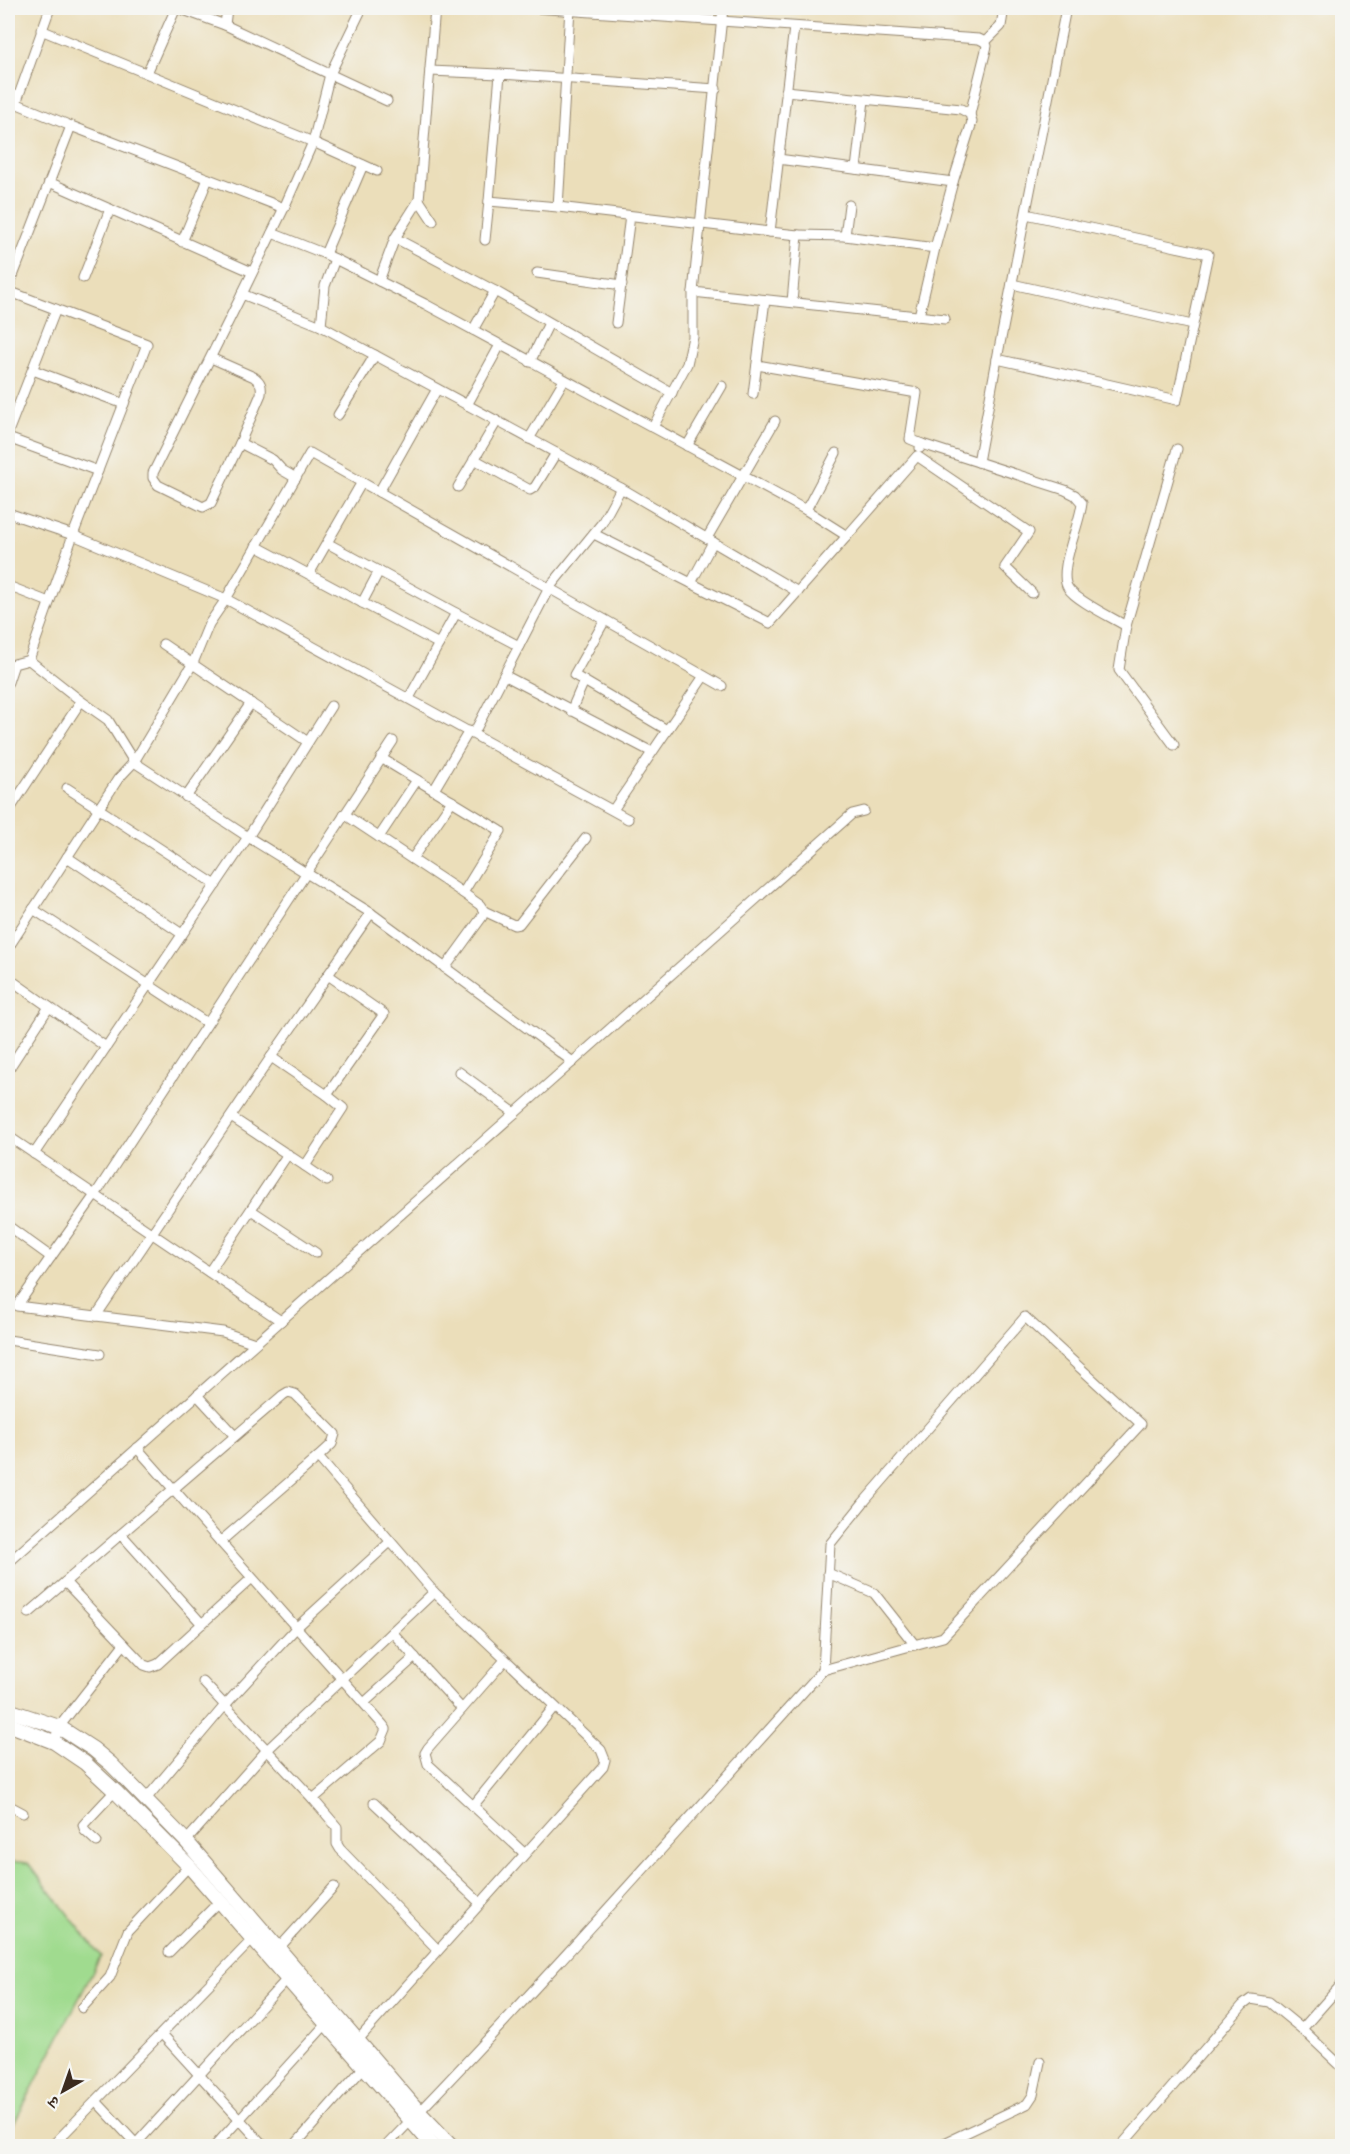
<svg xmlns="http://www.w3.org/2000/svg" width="1350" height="2154" viewBox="0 0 1350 2154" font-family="'IM FELL Great Primer','Noto Serif Devanagari',serif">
<rect width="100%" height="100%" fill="#f6f6f2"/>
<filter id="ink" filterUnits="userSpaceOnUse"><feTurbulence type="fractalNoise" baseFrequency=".0167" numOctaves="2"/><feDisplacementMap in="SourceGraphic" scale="12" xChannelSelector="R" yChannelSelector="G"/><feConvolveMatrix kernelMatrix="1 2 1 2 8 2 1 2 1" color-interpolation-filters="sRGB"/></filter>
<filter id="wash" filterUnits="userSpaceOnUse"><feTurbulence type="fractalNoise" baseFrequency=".008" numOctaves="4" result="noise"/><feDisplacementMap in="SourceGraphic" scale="24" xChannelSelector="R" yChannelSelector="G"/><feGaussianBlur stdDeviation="1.35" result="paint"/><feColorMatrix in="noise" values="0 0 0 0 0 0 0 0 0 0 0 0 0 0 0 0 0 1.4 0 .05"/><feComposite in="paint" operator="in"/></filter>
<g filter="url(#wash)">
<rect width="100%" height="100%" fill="#ebdeba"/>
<!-- green -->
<path fill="#a0db8f" stroke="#6e8256" stroke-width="1.5" d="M8 1861 28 1863 101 1956 8 2135Z"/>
</g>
<g filter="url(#ink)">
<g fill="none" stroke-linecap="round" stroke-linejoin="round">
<!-- street casing -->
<g stroke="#93846c" stroke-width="11">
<g id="street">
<path d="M178 8 225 25 387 101"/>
<path d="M534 8 979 39 985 42 987 46 970 114"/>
<path d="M570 8 558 207 770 232"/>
<path d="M225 25 227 8"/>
<path d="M41 30 313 142 377 171"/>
<path d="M985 42 1001 26 1004 8"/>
<path d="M430 71 500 74"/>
<path d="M147 73 176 8"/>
<path d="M786 91 961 109 970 114 972 122 953 182"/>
<path d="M8 100 71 126"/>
<path d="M16 103 50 8"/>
<path d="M778 159 953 182 935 248"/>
<path d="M856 169 864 100"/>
<path d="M49 182 252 272"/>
<path d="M419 200 435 8"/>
<path d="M558 207 489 201 500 74 716 89"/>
<path d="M284 208 313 142 330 74 362 8"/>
<path d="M1026 214 1208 254 1177 400 997 359 1066 8"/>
<path d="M272 233 325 254 425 304 806 510 847 536 917 456 1029 532 1005 567 1032 593"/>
<path d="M798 235 845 236 935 248 919 316"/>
<path d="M845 236 849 205"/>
<path d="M395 238 495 291 672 393"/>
<path d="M485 240 489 201"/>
<path d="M182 242 208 179"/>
<path d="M325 254 363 165"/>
<path d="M537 273 622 285"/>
<path d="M83 278 110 209"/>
<path d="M379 281 395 238 419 200 433 221"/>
<path d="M1012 284 1192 325"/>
<path d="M8 289 71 126 284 208 242 294"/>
<path d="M8 291 147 344 73 535 29 660 81 701"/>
<path d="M693 292 723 8"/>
<path d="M792 302 798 235 770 232 794 27"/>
<path d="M616 323 630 216"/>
<path d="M321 326 325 286 335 259"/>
<path d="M473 330 495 291"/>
<path d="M211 358 254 377C261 382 262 386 261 394L240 443 211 503 203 507 158 485 153 478V473L242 294 321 326 621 488"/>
<path d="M530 362 549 323"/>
<path d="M757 365 917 393 910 439 922 444 920 448"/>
<path d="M33 370 124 404"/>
<path d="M753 394 765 300"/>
<path d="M467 405 500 345"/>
<path d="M338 415 375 355"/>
<path d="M653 427 687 364 693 337V292L945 319"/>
<path d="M8 432 56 309"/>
<path d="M8 438 98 471"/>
<path d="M529 439 564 380"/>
<path d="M240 443 273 460 282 470 296 478"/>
<path d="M922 444 1065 490 1075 495 1082 503C1080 525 1057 571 1068 588 1075 600 1113 618 1126 626L1119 670 1174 745"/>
<path d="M687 446 722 386"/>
<path d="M474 459 530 490 535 487 556 453"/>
<path d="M978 462 997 359"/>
<path d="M458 487 497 421"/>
<path d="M379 492 437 389"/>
<path d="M806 510 836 453"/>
<path d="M8 513 73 535 226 599 628 819"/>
<path d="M594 534 770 623 847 536"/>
<path d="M707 538 775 421"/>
<path d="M327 543 456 613"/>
<path d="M256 546 439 644"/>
<path d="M309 574 362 482"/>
<path d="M691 583 713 542"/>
<path d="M8 586 49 602"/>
<path d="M362 603 379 571"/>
<path d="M605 620 574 675 667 730"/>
<path d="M1126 626 1177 449"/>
<path d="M163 644 308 742"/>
<path d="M504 675 652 752"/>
<path d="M8 682 14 664 29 660"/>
<path d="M409 698 456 613 519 646"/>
<path d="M571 711 584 681"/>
<path d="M474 733 549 588 602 523 621 488 798 592"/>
<path d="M67 788 216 885"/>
<path d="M434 790 469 731"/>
<path d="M186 797 251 703"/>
<path d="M613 810 704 676"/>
<path d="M8 812 81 701 108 720 134 762 248 837 371 913 573 1062"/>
<path d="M344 814 463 893 501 831 381 758"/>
<path d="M379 837 417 780"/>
<path d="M67 857 182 934"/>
<path d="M412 859 452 801"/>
<path d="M33 909 207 1023"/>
<path d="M484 911 514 925 519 924 586 838"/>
<path d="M8 948 118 779 134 762 193 663 209 624 226 599 310 453 722 686"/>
<path d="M445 968 482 917 484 911 480 905 463 893"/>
<path d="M8 978 106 1047"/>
<path d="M271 1057 327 1095 384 1014 328 975"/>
<path d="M8 1070 49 1007"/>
<path d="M459 1072 515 1113"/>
<path d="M231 1117 305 1166 343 1108 327 1095"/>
<path d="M8 1136 281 1321"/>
<path d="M34 1154 248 837 331 706"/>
<path d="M305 1166 327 1181"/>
<path d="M251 1210 316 1253"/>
<path d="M8 1226 51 1257 95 1195 393 741"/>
<path d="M51 1257 17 1306 223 1332 255 1343"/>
<path d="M209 1272 288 1154"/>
<path d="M96 1316 271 1057 371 913"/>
<path d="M1025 1317 1141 1424 943 1637 823 1670 830 1544 863 1503Z"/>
<path d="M8 1340 100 1354"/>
<path d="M197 1395 234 1435"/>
<path d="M137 1448 383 1725 386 1729 381 1741 313 1799 203 1682"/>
<path d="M121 1534 202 1624"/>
<path d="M8 1563 852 814 864 811"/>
<path d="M828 1573 874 1593 915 1645"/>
<path d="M65 1582 144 1665 150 1667 158 1664 252 1578"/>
<path d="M29 1613 283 1395 288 1392 295 1394 335 1434 332 1444 318 1457"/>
<path d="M392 1632 462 1709"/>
<path d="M505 1660 428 1748 425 1753 428 1764 524 1853"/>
<path d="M364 1703 415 1657"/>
<path d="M54 1742 59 1727 124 1644"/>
<path d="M146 1799 226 1704 297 1627 390 1542"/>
<path d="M313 1799 337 1827V1844L340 1849 438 1950"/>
<path d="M374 1803 480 1903"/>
<path d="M8 1805 23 1813"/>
<path d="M473 1806 554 1707"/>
<path d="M186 1841 266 1751 434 1592 318 1457 220 1542"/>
<path d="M97 1842 85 1831 83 1825 115 1791"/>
<path d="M279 1948 334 1887"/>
<path d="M169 1952 219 1902"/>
<path d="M82 2008 110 1977 128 1931 189 1866"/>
<path d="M1302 2029 1342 1984"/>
<path d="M162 2034 264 2146"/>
<path d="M358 2040 603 1767 605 1760 601 1750 434 1592"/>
<path d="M96 2101 138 2146"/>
<path d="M52 2146 253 1939"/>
<path d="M134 2146 288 1978"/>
<path d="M215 2146 326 2024"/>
<path d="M294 2146 364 2067"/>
<path d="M386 2146C536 1992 678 1830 823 1670"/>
<path d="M938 2146 1027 2104 1033 2095 1040 2062"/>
<path d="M1121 2146 1243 2005 1251 1999 1269 2002 1302 2029 1342 2067"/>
</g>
</g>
<!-- secondary casing -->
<g stroke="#93846c" stroke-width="16">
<g id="secondary">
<path d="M8 1710 59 1727 93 1749 111 1764 186 1841 420 2113 452 2146"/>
<path d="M8 1724 54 1742 85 1763 115 1791 189 1866 433 2146"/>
</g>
</g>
<!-- street -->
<use href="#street" stroke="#fff" stroke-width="9"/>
<!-- secondary -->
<use href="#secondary" stroke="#fff" stroke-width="14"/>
</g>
</g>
<!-- margin -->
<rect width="1350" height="2154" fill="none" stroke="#f6f6f2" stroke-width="30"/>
<!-- north arrow -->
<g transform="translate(63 2091) rotate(220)" stroke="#f6f6f2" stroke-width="4.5" paint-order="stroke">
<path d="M0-4.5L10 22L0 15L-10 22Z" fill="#3b2a1e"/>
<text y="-9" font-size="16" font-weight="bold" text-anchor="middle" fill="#3b2a1e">उ</text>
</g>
</svg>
